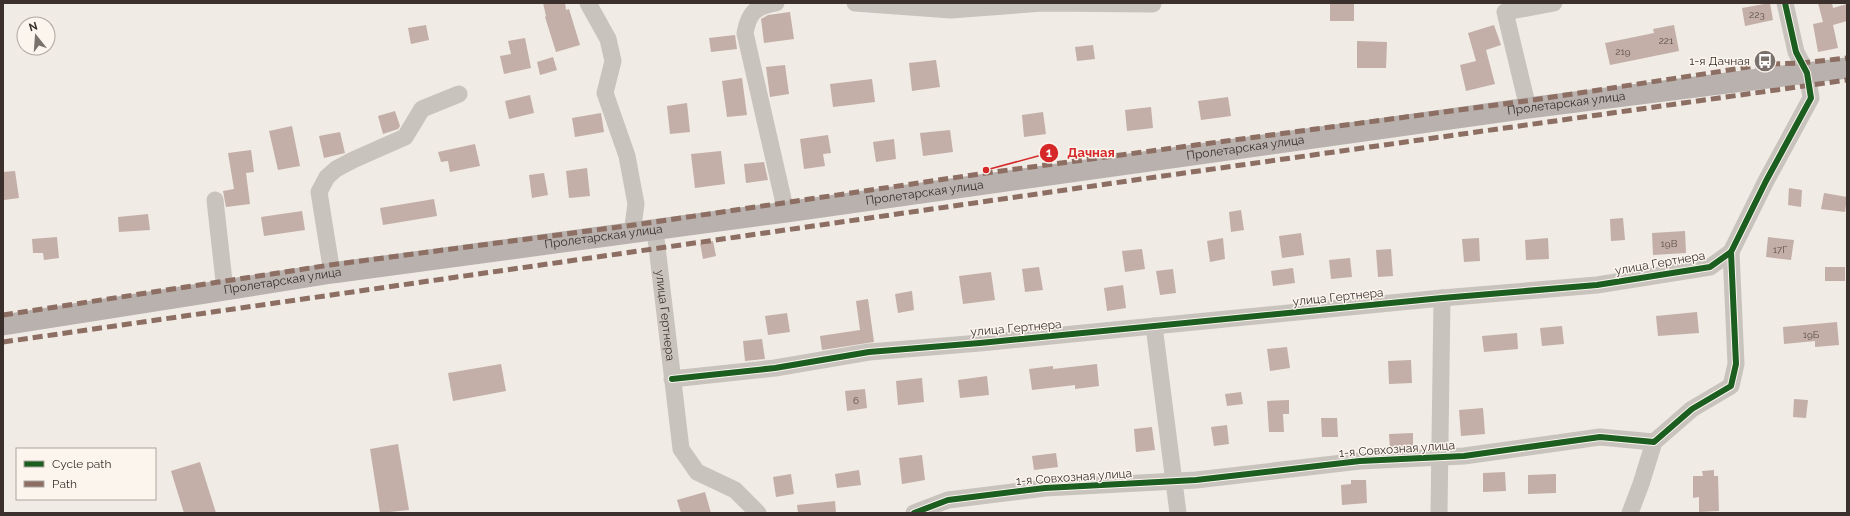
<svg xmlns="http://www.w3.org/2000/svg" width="1850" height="516" viewBox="0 0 1850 516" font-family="Raleway,sans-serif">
<rect width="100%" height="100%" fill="#f0ebe5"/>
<!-- building -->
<g fill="#c3afa7">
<path d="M543 3H565L566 10 569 9 580 45 556 52 545 17 546 16Z"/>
<rect x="1330" y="3" width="24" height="18"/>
<path d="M1770 3 1773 20 1745 26 1742 8Z"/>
<path d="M1818 3H1832L1833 8 1847 4V21L1833 25 1838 48 1818 52 1813 24 1823 22Z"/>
<path d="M790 12 794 39 764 43 761 19 768 15Z"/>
<path d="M426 25 429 40 411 44 408 28Z"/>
<path d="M1494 25 1501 45 1486 50 1495 84 1466 91 1460 65 1476 61 1468 33Z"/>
<path d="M1674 25 1679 51 1610 65 1605 43 1654 33 1653 29Z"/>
<path d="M735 35 737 49 711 52 709 38Z"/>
<path d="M525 38 531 68 504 74 500 56 511 54 508 41Z"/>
<path d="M1357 41 1387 42 1386 68H1357Z"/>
<path d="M1093 45 1095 59 1077 61 1075 47Z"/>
<path d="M553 57 557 70 540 75 537 62Z"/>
<path d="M936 60 940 87 912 91 909 63Z"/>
<path d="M785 65 789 94 770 97 766 67Z"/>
<path d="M742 78 747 115 727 117 722 81Z"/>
<path d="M872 79 875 102 833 107 830 84Z"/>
<path d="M530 95 534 113 509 119 505 101Z"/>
<path d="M1228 97 1231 116 1201 120 1198 101Z"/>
<path d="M687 103 690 132 670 134 667 106Z"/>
<path d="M1151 107 1153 128 1127 131 1125 110Z"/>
<path d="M395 111 400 126 398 129 383 134 378 116Z"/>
<path d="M1043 112 1046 134 1024 137 1022 115Z"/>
<path d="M601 113 604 132 575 137 572 118Z"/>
<path d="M292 126 300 166 278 170 269 131Z"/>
<path d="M950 130 953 152 923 156 920 133Z"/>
<path d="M340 132 345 153 324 158 319 136Z"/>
<path d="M828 135 831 153 823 154 825 166 804 169 800 139Z"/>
<path d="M894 139 896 159 876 162 873 142Z"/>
<path d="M475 144 480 166 450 172 448 161 441 162 438 152Z"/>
<path d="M251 150 254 172 246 173 250 204 226 207 223 191 234 189 228 153Z"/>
<path d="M721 151 725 184 695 188 691 154Z"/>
<path d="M764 162 768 180 746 183 744 164Z"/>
<path d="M587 168 590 196 569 198 566 171Z"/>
<path d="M15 171 19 198 4 200 3 172Z"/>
<path d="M544 173 548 195 532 198 529 175Z"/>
<path d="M1789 188 1802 190 1801 207 1788 205Z"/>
<path d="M1824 193 1847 197 1845 212 1821 209Z"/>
<path d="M434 199 437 216 383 225 380 208Z"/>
<path d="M1241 210 1244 230 1231 232 1229 212Z"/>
<path d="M302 211 305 230 264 236 261 217Z"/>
<path d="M148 214 150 230 119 232 118 217Z"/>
<path d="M1623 218 1625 240 1611 241 1610 219Z"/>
<path d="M1685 231 1686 253 1653 255 1652 233Z"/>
<path d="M1301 233 1304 255 1282 258 1279 236Z"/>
<path d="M57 237 59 258 44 260 43 253H33L32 239Z"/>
<path d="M1768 237 1794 240 1791 260 1766 257Z"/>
<path d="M1223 238 1225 259 1210 262 1207 241Z"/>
<path d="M1479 238 1480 261 1464 262 1462 239Z"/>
<path d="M1548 238 1549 259 1526 260 1525 240Z"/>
<path d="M713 241 716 256 703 259 700 243Z"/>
<path d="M1142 249 1145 269 1125 272 1122 251Z"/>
<path d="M1391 249 1393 276 1378 277 1376 250Z"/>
<path d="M1350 258 1352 277 1331 279 1329 260Z"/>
<path d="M1039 267 1043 290 1025 292 1022 269Z"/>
<rect x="1825" y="267" width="20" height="14"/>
<path d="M1293 268 1295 283 1273 286 1271 271Z"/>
<path d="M1173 269 1176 293 1160 295 1156 271Z"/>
<path d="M991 272 995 300 963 304 959 276Z"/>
<path d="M1123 285 1126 308 1107 311 1104 288Z"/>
<path d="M912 291 914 310 898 313 895 294Z"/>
<path d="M868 299 874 342 822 350 820 336 860 330 856 301Z"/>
<path d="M1697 312 1699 333 1658 336 1656 316Z"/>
<path d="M787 313 790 332 768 335 765 316Z"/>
<path d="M1837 322 1839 345 1815 347V341L1784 344 1783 327Z"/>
<path d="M1562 326 1564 344 1542 346 1540 328Z"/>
<path d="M1517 333 1518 349 1484 352 1482 336Z"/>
<path d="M762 339 765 359 745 361 743 341Z"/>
<path d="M1287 347 1290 368 1270 371 1267 349Z"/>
<path d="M1411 360 1412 383 1389 384 1388 361Z"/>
<path d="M501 364 506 391 453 401 448 373Z"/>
<path d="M1097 364 1099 386 1075 389V385L1032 390 1029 369 1053 366V369Z"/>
<path d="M987 376 989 395 960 398 958 380Z"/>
<path d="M922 378 924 402 898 405 896 381Z"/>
<path d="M865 389 867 408 847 411 845 391Z"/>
<path d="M1241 392 1243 404 1227 406 1225 394Z"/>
<path d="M1794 399 1808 400 1806 418 1793 417Z"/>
<path d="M1289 400V414H1283L1284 432H1269L1267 401Z"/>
<path d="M1483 408 1485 434 1461 436 1459 410Z"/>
<path d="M1321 418H1337L1338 437H1322Z"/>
<path d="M1227 425 1229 444 1214 446 1211 427Z"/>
<path d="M1152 427 1155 450 1136 452 1134 429Z"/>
<path d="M1413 433V448L1390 450 1389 434Z"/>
<path d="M398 444 409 510 380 513 370 449Z"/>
<path d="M1056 453 1058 467 1034 470 1032 456Z"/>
<path d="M922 455 925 480 902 484 899 458Z"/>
<path d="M200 462 216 513H184L171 471Z"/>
<path d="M859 470 861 485 837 488 835 474Z"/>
<path d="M1714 470V476H1718L1719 511 1699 512V497L1693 498V476H1703L1702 471Z"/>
<path d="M1505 472 1506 491 1483 492V473Z"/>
<path d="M791 474 794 494 776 497 773 477Z"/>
<path d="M1556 474V493L1528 494V475Z"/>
<path d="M1351 480H1366L1367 503 1342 505 1341 485 1351 484Z"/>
<path d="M705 492 711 513H681L677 500Z"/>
<path d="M835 501 836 513H798L797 505Z"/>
</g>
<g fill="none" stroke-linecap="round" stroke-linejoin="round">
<!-- minor -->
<g stroke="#c9c3be" stroke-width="17">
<path d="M588 3 608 39 613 61 605 93 627 156 636 204 632 233"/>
<path d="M776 3C755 7 749 12 745 33L786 212"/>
<path d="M855 3 951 10 1043 3 1153 4"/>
<path d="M1528 108 1505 12 1554 3"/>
<path d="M215 200 225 290"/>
<path id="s1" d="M655 230 681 449 697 472 735 490 758 513"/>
<path d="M332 273 319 192 327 177 336 169 353 160 405 137 422 109 459 94"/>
<path d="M1154 326 1178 513"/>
<path d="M672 379 775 368 869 352 980 343 1442 298 1597 285 1710 267 1731 252 1766 181 1811 98 1807 73 1796 52 1785 3"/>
<path d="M914 513 948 500 1045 488 1196 480 1360 461 1464 456 1600 437 1654 442 1692 409 1731 386 1736 364 1731 252"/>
<path d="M1439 513 1442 298"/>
<path d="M1630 513 1641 484 1654 442"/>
</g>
<!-- major -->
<path stroke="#b8b1ad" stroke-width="21" id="s2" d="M3 325 332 273 786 212 1528 108 1847 68"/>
<!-- quiet -->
<g stroke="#8d6e63" stroke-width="5" stroke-dasharray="10 5" stroke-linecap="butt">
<path d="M3 315 330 265 634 225 986 173 1526 101 1769 64 1802 63 1847 58"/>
<path d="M3 342 1156 177 1847 80"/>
</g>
<!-- cycleway casing -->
<g stroke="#fbf5ee" stroke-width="8">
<g id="cycleway">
<path d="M672 379 775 368 869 352 980 343 1442 298 1597 285 1710 267 1731 252 1766 181 1811 98 1807 73 1796 52 1785 3"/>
<path d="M914 513 948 500 1045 488 1196 480 1360 461 1464 456 1600 437 1654 442 1692 409 1731 386 1736 364 1731 252"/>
</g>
</g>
<!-- cycleway -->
<use href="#cycleway" stroke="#1b5e20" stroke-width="6"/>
</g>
<!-- icons -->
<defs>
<g id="bus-disc" transform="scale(1.15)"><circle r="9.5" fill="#7a716c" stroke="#fbf5ee"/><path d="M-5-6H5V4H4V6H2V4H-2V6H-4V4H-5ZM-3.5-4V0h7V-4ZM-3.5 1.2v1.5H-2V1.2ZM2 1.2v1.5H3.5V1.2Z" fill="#fff"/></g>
</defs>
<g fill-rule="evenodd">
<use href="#bus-disc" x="1765" y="61"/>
</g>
<g text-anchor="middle" stroke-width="3" stroke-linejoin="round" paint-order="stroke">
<!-- number labels -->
<g font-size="10" fill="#5d504a">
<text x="1757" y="18">223</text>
<text x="1666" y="44">221</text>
<text x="1623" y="55">219</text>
<text x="1669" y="247">19В</text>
<text x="1780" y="253">17Г</text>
<text x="1811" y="338">19Б</text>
<text x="856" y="404">6</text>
</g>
<!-- poi labels -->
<g font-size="12" fill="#3b302b" stroke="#fbf5ee" text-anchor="end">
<text x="1750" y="65">1-я Дачная</text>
</g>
<!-- street labels -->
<g font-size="12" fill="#3b302b" stroke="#fbf5ee">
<text dy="4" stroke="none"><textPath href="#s2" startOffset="1579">Пролетарская улица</textPath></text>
<text dy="4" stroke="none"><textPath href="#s2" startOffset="1255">Пролетарская улица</textPath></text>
<text dy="4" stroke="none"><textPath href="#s2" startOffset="931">Пролетарская улица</textPath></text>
<text dy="4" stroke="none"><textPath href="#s2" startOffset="607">Пролетарская улица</textPath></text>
<text transform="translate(1660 263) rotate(-10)" y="4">улица Гертнера</text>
<text dy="4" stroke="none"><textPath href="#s2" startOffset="283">Пролетарская улица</textPath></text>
<text transform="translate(1338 297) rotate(-6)" y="4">улица Гертнера</text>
<text dy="4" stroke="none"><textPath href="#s1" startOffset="86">улица Гертнера</textPath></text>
<text transform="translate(1016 328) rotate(-5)" y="4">улица Гертнера</text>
<text transform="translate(1397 449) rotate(-4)" y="4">1-я Совхозная улица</text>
<text transform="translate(1074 477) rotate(-4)" y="4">1-я Совхозная улица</text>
</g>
</g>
<!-- callouts -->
<path fill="none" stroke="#d62828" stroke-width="1.5" d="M986 170L1049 153"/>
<g fill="#d62828" stroke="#fbf5ee" stroke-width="1.5">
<circle cx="986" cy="170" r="4"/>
<circle cx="1049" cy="153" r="10"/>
</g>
<g font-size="12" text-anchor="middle" font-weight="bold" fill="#fff">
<text x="1049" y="157">1</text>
</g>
<g font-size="13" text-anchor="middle" font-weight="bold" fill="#d62828" stroke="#fbf5ee" stroke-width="3" stroke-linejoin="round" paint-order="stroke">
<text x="1091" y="157">Дачная</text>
</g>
<!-- border -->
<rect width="1850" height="516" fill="none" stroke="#3b302b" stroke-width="8"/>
<!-- legend -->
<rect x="16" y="448" width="140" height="52" fill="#fbf5ee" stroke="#aea6a0"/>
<rect x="24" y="461" width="20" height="6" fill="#1b5e20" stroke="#aea6a0"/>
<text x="52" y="468" font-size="12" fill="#3b302b">Cycle path</text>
<rect x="24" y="481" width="20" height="6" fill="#8d6e63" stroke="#aea6a0"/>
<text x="52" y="488" font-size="12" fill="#3b302b">Path</text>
<!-- north arrow -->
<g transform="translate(36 36) rotate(343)"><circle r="19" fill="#fbf5ee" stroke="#aea6a0"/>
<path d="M0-3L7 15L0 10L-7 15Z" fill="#7a716c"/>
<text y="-6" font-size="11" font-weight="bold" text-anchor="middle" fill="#3b302b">N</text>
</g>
</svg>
